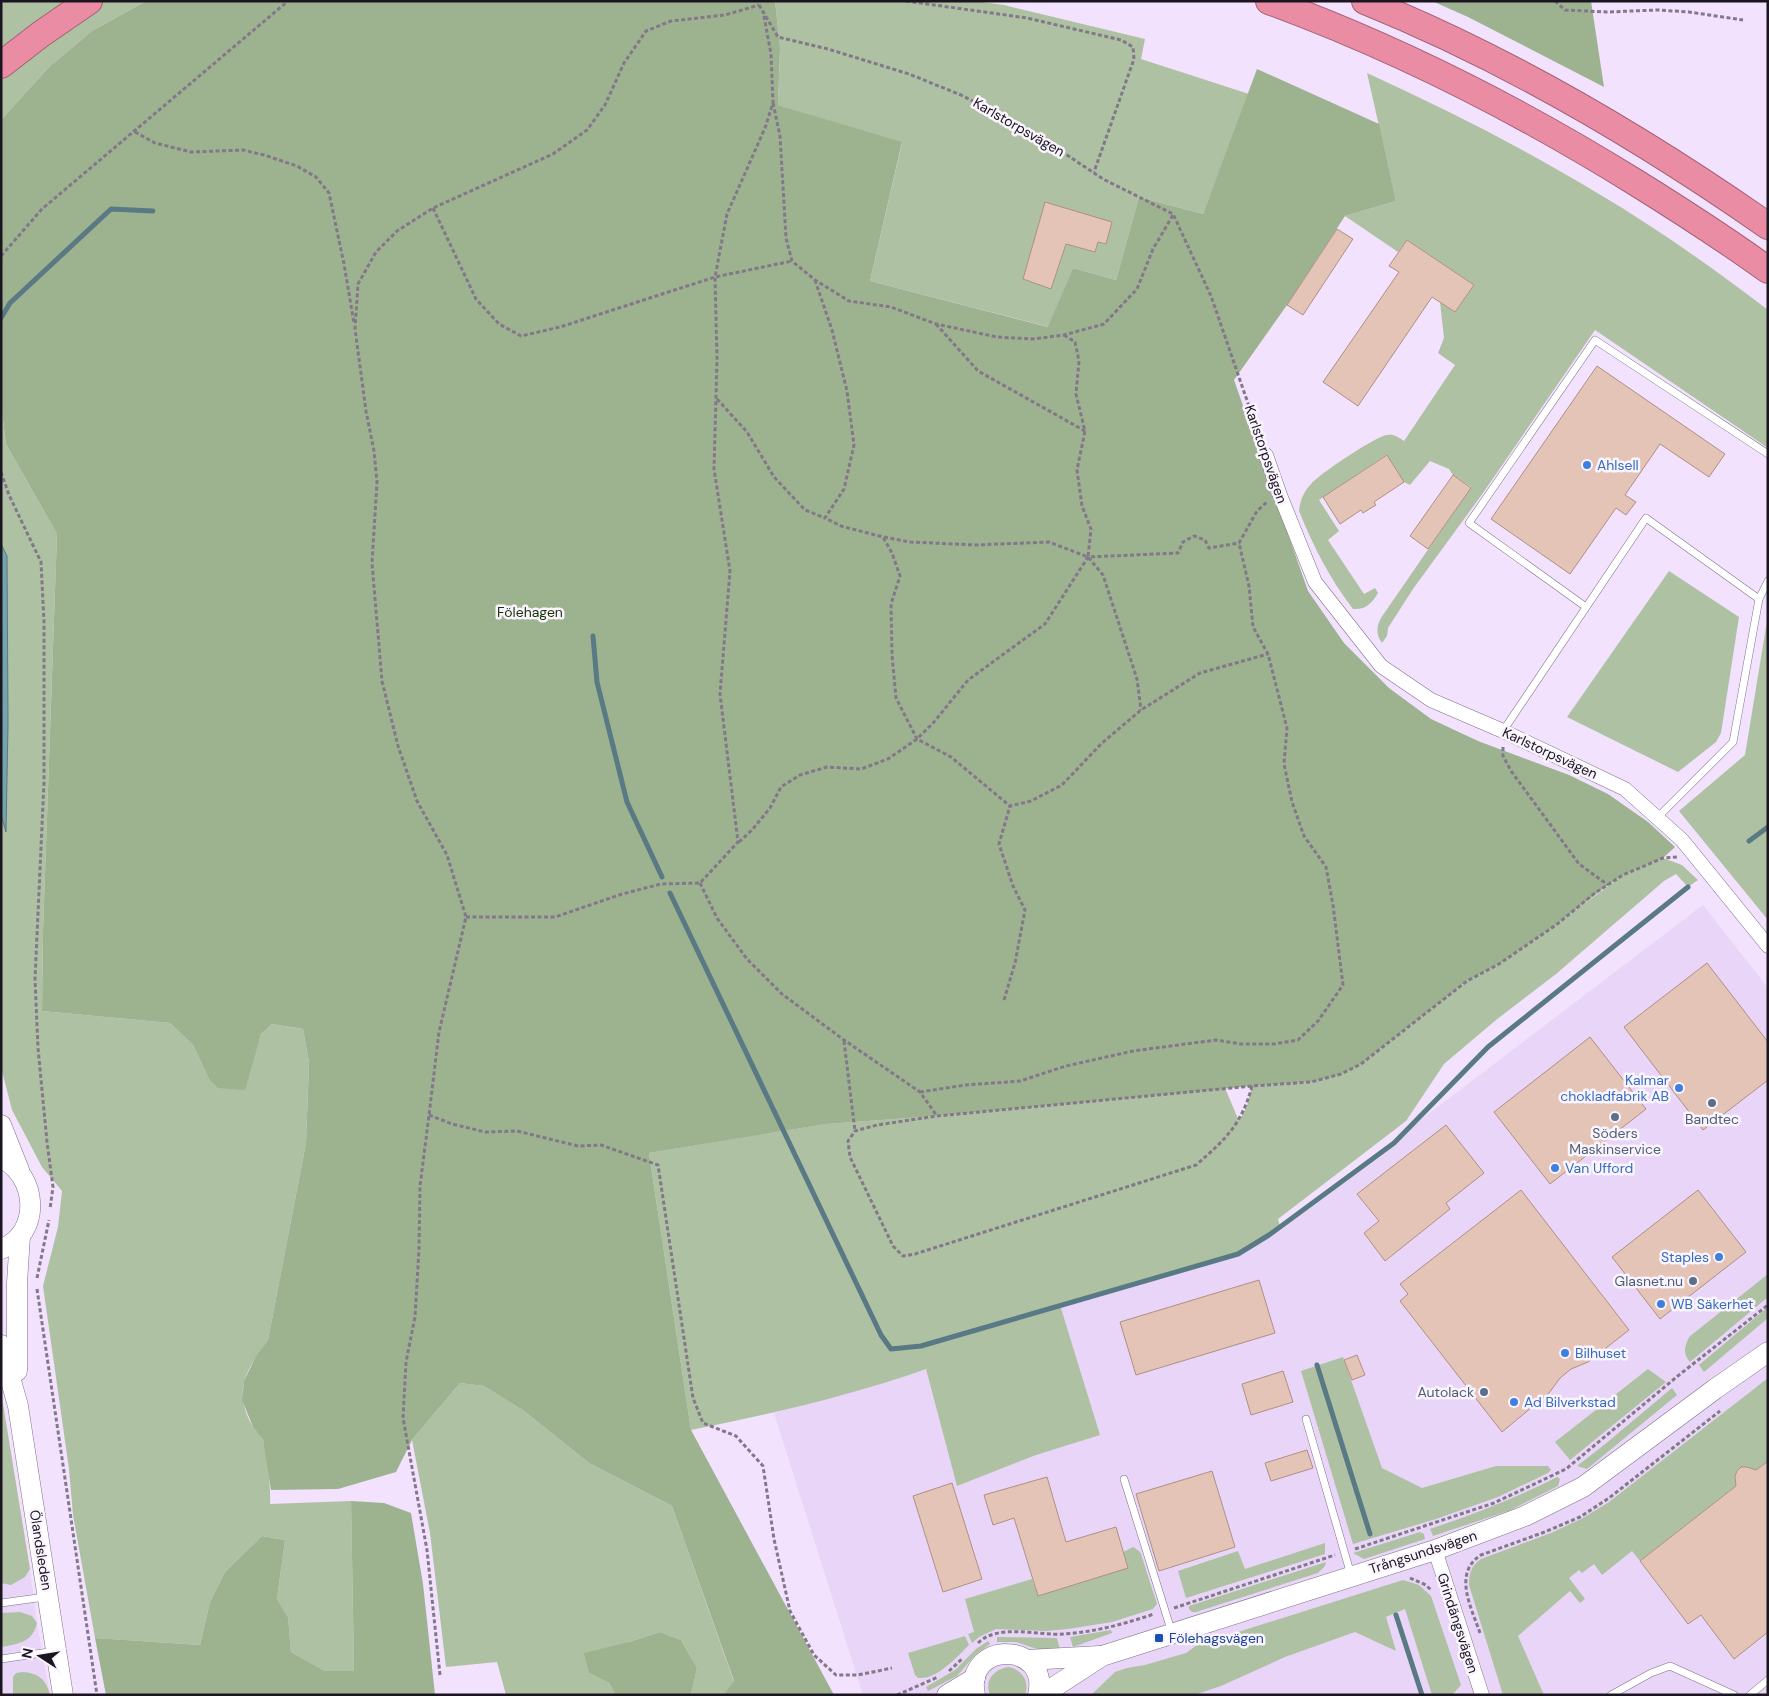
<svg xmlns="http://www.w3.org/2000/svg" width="1769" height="1696" viewBox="0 0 1769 1696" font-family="'DM Sans',sans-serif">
<rect width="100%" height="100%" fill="#f2e2fe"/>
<!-- built -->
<g fill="#e8d5f7">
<path d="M1703 905 1768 988V1695H863L774 1413 898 1379 891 1349 1238 1254 1280 1227Z"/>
<path d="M1 1392 30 1569 37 1623 50 1695H1Z"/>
</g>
<!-- green -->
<g fill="#afc1a3">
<path d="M1 1H146L92 31 49 67 1 120Z"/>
<path d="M775 1H975L1004 5 1145 39 1141 59 1249 94 1203 214 1139 197 1116 280 1073 268 1049 327 870 281 902 143 778 105 780 47Z"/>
<path d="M1367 73C1446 109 1525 149 1599 194 1658 229 1713 268 1768 310V448L1595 330 1483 493 1413 589 1388 628 1387 636 1382 643C1376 635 1376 627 1381 618L1471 487 1453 475 1449 469 1430 461 1410 485 1404 482 1386 455 1319 500 1339 531 1328 540 1364 594 1375 588 1378 593C1372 603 1366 610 1353 609 1330 579 1313 546 1299 511 1300 500 1304 491 1312 483 1320 474 1376 436 1387 435 1394 434 1398 437 1404 441L1455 365 1438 353 1444 338 1440 302 1455 312 1474 285 1407 240 1398 252 1345 216 1396 201Z"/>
<path d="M1 405 6 444 57 534 43 931 42 1011 170 1023 193 1045 209 1079 253 1059 261 1034 272 1024 303 1029 309 1063 306 1143 268 1340C246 1370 232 1391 253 1427 256 1431 260 1435 262 1439 268 1450 271 1492 270 1504L351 1501 354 1671H325L291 1652 288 1617 277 1599 285 1540 262 1536 225 1572 210 1602 200 1645 95 1638 73 1515 69 1469 43 1286 58 1227 62 1191 42 1167 12 1110 1 1067Z"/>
<path d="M1669 571 1739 617 1721 733 1716 742 1678 772 1567 717Z"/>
<path d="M1768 615V920L1679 811 1745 755Z"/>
<path d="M1663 858 1682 865 1698 880 1688 887 1676 874 1664 881 1556 974 1496 1020 1444 1064 1406 1121 1278 1219 1280 1227 1238 1254 1060 1305 1100 1435 1036 1455 957 1486 926 1369C850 1396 770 1414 691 1430L649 1153 825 1124 937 1116 1225 1088 1239 1121 1247 1106 1252 1086 1311 1082 1361 1064 1467 981 1499 964 1556 925 1623 875Z"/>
<path d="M1768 1274V1297L1690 1362C1682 1352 1685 1347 1689 1337Z"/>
<path d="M1768 1307V1318L1704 1372 1699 1365Z"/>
<path d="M1343 1357 1382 1468 1422 1488 1496 1466H1548L1551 1470 1548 1473 1498 1497 1436 1519 1353 1544 1301 1371Z"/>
<path d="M1648 1369 1666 1382 1570 1460 1555 1442Z"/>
<path d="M1768 1378V1461L1755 1471C1743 1462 1730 1472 1737 1485L1640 1561 1632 1551 1602 1575 1594 1564 1582 1573 1579 1570 1569 1578 1585 1599 1580 1603 1570 1591 1518 1636 1544 1695H1503L1469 1585C1469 1573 1471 1566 1481 1559L1551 1533 1583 1518 1609 1502Z"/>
<path d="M460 1383 484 1386 524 1411 589 1463 672 1506 734 1682 723 1695H691L697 1668 681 1640 660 1632 629 1642 589 1673 609 1683 614 1692V1695H506L497 1662 446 1667 430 1533 412 1440Z"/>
<path d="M1672 1388 1677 1395 1587 1469 1577 1466 1604 1445Z"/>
<path d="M1 1392 30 1569 25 1577 11 1585 1 1583Z"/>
<path d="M1557 1477 1560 1479 1558 1486 1511 1510 1433 1536 1430 1529C1474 1514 1516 1498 1557 1477Z"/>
<path d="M1420 1532 1424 1534 1425 1539 1364 1559 1353 1553Z"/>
<path d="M1325 1543V1554L1186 1598 1178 1571 1238 1551 1245 1569Z"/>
<path d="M1133 1547 1139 1551 1141 1554 1157 1604 1153 1609 1112 1622 1068 1629 1045 1631 996 1629 979 1637 972 1643 968 1634 974 1632 965 1599 1032 1579 1038 1596Z"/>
<path d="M1326 1562 1325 1566 1318 1573 1196 1612H1192L1189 1609V1606Z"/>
<path d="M1403 1580 1419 1585 1431 1596 1461 1685 1453 1694 1432 1695 1405 1609 1386 1617 1396 1651 1355 1632 1285 1657 1221 1686 1194 1695H1091L1115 1672 1127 1668 1145 1665 1186 1653 1197 1645Z"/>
<path d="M20 1612 32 1616 37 1623C33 1642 18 1644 1 1647V1613Z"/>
<path d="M1111 1630 1112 1633 1073 1647 1070 1637Z"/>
<path d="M965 1636 969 1645C957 1657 937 1680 918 1678L915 1675 908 1653Z"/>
<path d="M997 1637 1057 1638 1060 1650 1046 1652 1016 1642H997Z"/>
<path d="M988 1641 990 1644 976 1654 957 1676 928 1691 926 1687 955 1670 976 1649Z"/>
<path d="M1009 1667C1022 1670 1030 1681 1025 1695H990C984 1680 994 1669 1009 1667Z"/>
<path d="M22 1672C38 1673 46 1679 50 1695H13V1677L16 1673Z"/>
</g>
<!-- forest -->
<g fill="#9db28f">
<path d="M146 1H775L780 47 778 105 902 142 870 281 1048 327 1073 268 1116 280 1139 197 1203 214 1257 69 1379 124 1396 201 1345 216 1287 305 1234 380 1308 591 1344 643 1389 688 1431 719 1478 741 1569 775 1608 794 1648 822 1675 847 1663 858 1623 875 1608 885 1556 925 1499 964 1467 981 1361 1064 1341 1074 1311 1082 1252 1086 937 1116 826 1124 649 1153 691 1430 834 1695H723L734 1681 672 1506 589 1463 524 1411 484 1386 460 1383 412 1440 396 1472 338 1489 271 1490 263 1440 253 1427 242 1400 244 1381 256 1356 268 1340 306 1143 309 1063 303 1029 272 1024 261 1034 245 1090 218 1088 209 1079 193 1045 170 1023 42 1011 43 931 57 534 6 444 1 405V120L49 67 92 31Z"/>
<path d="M1432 1H1591L1604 87 1468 17Z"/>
<path d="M351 1501 384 1503 411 1513 423 1584 435 1695H106L95 1638 200 1645 210 1602 225 1572 262 1536 285 1540 277 1599 288 1617 291 1652 325 1671H354Z"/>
<path d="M660 1632 681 1640 697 1668 691 1695H614V1692L609 1683 589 1673 584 1653 629 1642Z"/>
</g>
<!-- water -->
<path fill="#73a5af" stroke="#597a84" d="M1 544 7 556 8 724 6 832 1 815Z"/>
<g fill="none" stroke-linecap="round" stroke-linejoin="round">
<!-- stream -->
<g stroke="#597a84" stroke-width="5">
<path d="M1 318 10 303 111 209 153 211"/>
<path d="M593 636 597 682 627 802 662 877"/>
<path d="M1749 841 1768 827"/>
<path d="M670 893 881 1335 891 1349 921 1346 1238 1254 1269 1235 1394 1143 1488 1047 1688 887"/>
<path d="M1317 1365 1370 1534"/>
<path d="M1396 1615 1422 1695"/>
</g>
</g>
<!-- building -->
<g fill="#e4c4b7" stroke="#ad9083">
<path d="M1045 202 1112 222 1106 244 1098 242 1095 252 1066 244 1051 289 1023 279Z"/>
<path d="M1337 229 1353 239 1303 315 1287 305Z"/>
<path d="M1407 240 1474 285 1455 312 1432 297 1358 406 1323 382 1399 272 1389 266Z"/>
<path d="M1597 366 1725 454 1709 477 1660 444 1625 495 1636 502 1626 515 1616 508 1570 574 1491 519Z"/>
<path d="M1387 455 1404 482 1374 502 1376 505 1363 513 1361 510 1340 524 1323 497Z"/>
<path d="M1453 475 1471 488 1428 549 1410 536Z"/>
<path d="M1707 963 1768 1042V1080L1703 1130 1624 1027Z"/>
<path d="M1590 1037 1646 1109 1550 1184 1494 1112Z"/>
<path d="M1446 1125 1484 1173 1446 1203 1450 1209 1385 1261 1364 1233 1379 1221 1357 1194Z"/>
<path d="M1521 1190 1629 1330 1588 1362 1571 1369 1560 1378 1549 1393 1502 1432 1400 1301 1408 1294 1400 1284Z"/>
<path d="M1698 1190 1746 1252 1660 1319 1612 1257Z"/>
<path d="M1259 1280 1275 1333 1136 1375 1120 1322Z"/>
<path d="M1357 1355 1365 1375 1352 1380 1344 1360Z"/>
<path d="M1283 1371 1293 1402 1251 1415 1242 1384Z"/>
<path d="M1307 1450 1313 1468 1271 1481 1265 1463Z"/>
<path d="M1768 1461V1632L1734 1659 1701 1615 1688 1624 1640 1561 1736 1486 1735 1476 1737 1471 1741 1467H1747L1756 1470Z"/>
<path d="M1212 1471 1235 1547 1159 1571 1136 1494Z"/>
<path d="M1047 1477 1066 1542 1116 1527 1128 1568 1038 1596 1014 1518 993 1525 984 1495Z"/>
<path d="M952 1483 982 1579 943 1592 913 1496Z"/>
</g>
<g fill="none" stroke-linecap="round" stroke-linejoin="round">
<!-- service casing -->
<g stroke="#7d7088" stroke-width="8">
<g id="service">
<path d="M1759 599 1768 581"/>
<path d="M1586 607 1469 523 1595 340 1768 454"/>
<path d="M1503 731 1646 518 1759 599 1733 742 1657 818"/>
<path d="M1306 1419 1351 1575"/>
<path d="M1124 1479 1172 1633"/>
<path d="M1 1603 45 1597"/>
<path d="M1 1659 56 1651"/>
<path d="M1611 1695 1651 1673 1670 1666 1734 1695"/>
<path d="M1750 1695 1768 1680"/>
</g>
</g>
<!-- minor casing -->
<g stroke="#7d7088" stroke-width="15">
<g id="minor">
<path d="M1266 455 1280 495 1315 582 1381 666 1431 700 1503 731 1625 789 1682 840 1768 946"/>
<path d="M1435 1550 1482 1695"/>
</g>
</g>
<!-- secondary casing -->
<g stroke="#7d7088" stroke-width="21">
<g id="secondary">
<path d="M1 1125 19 1170"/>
<path d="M1 1158C38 1175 42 1234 1 1249"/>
<path d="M1 1345 18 1406 63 1695"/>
<path d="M17 1371V1283L20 1236"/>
<path d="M1027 1660 1100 1656"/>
<path d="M947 1695 975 1678"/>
<path d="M975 1695C963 1640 1051 1641 1038 1695"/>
<path d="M1042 1695 1102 1656 1435 1550 1525 1516 1583 1487 1715 1389 1768 1352"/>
</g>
</g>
<!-- motorway casing -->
<g stroke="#a26375" stroke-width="28">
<g id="motorway">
<path d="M1269 1C1397 48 1519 110 1635 182 1680 210 1725 239 1768 270"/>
<path d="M1365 1C1508 59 1642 138 1768 226"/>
<path d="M1 65 41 34 89 1"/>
</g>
</g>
<!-- path -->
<g stroke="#83788a" stroke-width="3" stroke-dasharray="4 2.5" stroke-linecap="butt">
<path d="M906 1 1027 18 1121 40 1133 47 1134 59 1094 172"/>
<path d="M1555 1 1565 10 1607 12 1658 10 1689 12 1743 20"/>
<path d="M759 5 778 37 828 49 909 74 961 95 1028 129 1103 179 1173 214 1211 296 1261 441"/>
<path d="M773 103 780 136 786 238 792 261 815 280 849 301 891 307 936 324 997 337 1033 339 1064 335 1104 324 1137 289 1153 249 1173 215"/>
<path d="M135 132 155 143 191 152 243 150 264 155 297 166 316 177 329 193 344 264 354 323"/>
<path d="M433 208 476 299 499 324 521 336 560 327 715 277 792 261"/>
<path d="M1 256 42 209 288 1"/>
<path d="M815 280 832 330 847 391 854 445 844 489 825 518 841 526 883 537 892 553 900 576 891 604 892 655 896 698 917 739 951 757 1010 806 1031 801 1062 785 1102 743 1141 710 1200 673 1268 654"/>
<path d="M936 324 978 371 1085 431"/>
<path d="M1064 335 1075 342 1079 361 1076 394 1085 431 1077 470 1082 506 1091 529 1088 557"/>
<path d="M717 399 747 432 774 477 805 510 825 518"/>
<path d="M1 472 9 495 41 562 44 622V782L35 979 38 1048 47 1142 53 1187 50 1209"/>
<path d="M884 537 910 542 976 545 1049 542 1088 557 1103 575 1137 679 1141 710"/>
<path d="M1503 747V756L1511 771 1579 864 1608 885"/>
<path d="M739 842 752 830 770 808 781 787 800 775 827 767 861 769 888 759 917 739 934 722 968 680 1045 624 1088 557 1178 553 1183 542 1194 536 1205 540 1209 548 1239 543 1257 511 1268 501"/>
<path d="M700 883 717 918 747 959 782 994 844 1040 920 1092 937 1116"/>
<path d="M466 917H555L622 894 661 884 700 883 738 842 720 694 730 571 714 469 717 359 715 277 727 214 765 128 773 103 771 54 763 11"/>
<path d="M1004 1000 1015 963 1025 910 1013 886 999 844 1010 806"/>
<path d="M844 1041 855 1131"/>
<path d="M1252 1086C1242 1124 1225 1140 1196 1165L915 1254 903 1256 893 1246 850 1157 848 1141 855 1131 877 1125 937 1116 1252 1086 1311 1082 1341 1074 1361 1064 1467 981 1499 964 1556 925 1595 893 1623 875 1663 858 1677 857"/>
<path d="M920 1092 966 1085 1020 1081 1066 1066 1133 1051 1216 1040 1241 1044H1274L1298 1040 1318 1021 1343 985 1333 905 1326 867 1304 836 1292 802 1284 764 1287 728 1268 654 1253 627 1249 586 1239 543"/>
<path d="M429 1115 452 1124 485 1132 517 1131 578 1146 601 1145 658 1165 693 1398 703 1423 736 1436 763 1466 774 1539 790 1611 814 1655 836 1675H858L892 1668"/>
<path d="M37 1278 49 1220"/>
<path d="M37 1289 97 1695"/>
<path d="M1355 1549 1494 1503 1566 1469 1679 1375 1768 1305"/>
<path d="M1410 1578 1426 1585 1432 1591"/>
<path d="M1174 1608 1335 1555"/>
<path d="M1480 1633C1472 1609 1452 1573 1481 1555L1542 1533 1580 1517 1609 1498 1720 1411"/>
<path d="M978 1643C998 1623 1038 1636 1064 1634 1095 1632 1124 1624 1154 1614"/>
<path d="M949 1671 963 1658"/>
<path d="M440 1675 427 1550 403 1418 406 1362 415 1317 419 1249 420 1186 429 1115 439 1032 466 917 447 855 417 801 398 746 382 681 372 563 377 482 374 451 366 411 355 329 358 284 376 252 397 231 433 208 553 154 587 130 605 105 624 63 646 31 671 21 725 15 759 5"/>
<path d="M897 1695 938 1677"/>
</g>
<!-- service -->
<use href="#service" stroke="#fff" stroke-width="7"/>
<!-- minor -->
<use href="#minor" stroke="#fff" stroke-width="14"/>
<!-- secondary -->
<use href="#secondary" stroke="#fff" stroke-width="20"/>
<!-- motorway -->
<use href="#motorway" stroke="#ea8da4" stroke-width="26"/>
</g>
<!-- markers -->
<g fill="#3f7fe0" stroke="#faf4ff" stroke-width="2">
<circle cx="1587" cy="465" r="5"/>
<circle cx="1679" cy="1088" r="5"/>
<circle cx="1555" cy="1168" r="5"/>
<circle cx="1719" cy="1257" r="5"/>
<circle cx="1661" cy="1304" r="5"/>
<circle cx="1565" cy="1353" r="5"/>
<circle cx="1514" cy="1402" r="5"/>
</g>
<g fill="#5c6f8a" stroke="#faf4ff" stroke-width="2">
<circle cx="1712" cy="1103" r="5"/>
<circle cx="1615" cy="1117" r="5"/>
<circle cx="1693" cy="1281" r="5"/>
<circle cx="1484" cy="1392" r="5"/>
</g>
<rect fill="#1a4fb4" stroke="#faf4ff" stroke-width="2" x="1154" y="1633" width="10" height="10" rx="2.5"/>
<g text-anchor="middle" stroke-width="5" stroke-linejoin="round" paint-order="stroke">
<!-- street labels -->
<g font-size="14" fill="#1b151f" stroke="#faf4ff">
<text transform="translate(1019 127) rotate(30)" y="5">Karlstorpsvägen</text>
<text transform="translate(1266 454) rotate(71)" y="5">Karlstorpsvägen</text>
<text transform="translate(1550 753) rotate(25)" y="5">Karlstorpsvägen</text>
<text transform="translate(41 1550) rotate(81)" y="5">Ölandsleden</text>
<text transform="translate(1423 1552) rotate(-18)" y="5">Trångsundsvägen</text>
<text transform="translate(1458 1623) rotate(72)" y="5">Grindängsvägen</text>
</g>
<!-- shop labels -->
<g font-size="14" fill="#366cbe" stroke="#faf4ff" text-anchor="start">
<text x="1597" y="470">Ahlsell</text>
<text x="1669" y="1085" text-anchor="end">Kalmar<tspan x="1669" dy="16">chokladfabrik AB</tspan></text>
<text x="1565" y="1173">Van Ufford</text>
<text x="1709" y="1262" text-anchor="end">Staples</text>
<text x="1671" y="1309">WB Säkerhet</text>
<text x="1575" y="1358">Bilhuset</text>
<text x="1524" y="1407">Ad Bilverkstad</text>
</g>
<!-- park labels -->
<g font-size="14" fill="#173200" stroke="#faf4ff">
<text x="530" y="617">Fölehagen</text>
</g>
<!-- service labels -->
<g font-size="14" fill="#4e5e75" stroke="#faf4ff">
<text x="1712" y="1124">Bandtec</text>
<text x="1615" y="1138">Söders<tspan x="1615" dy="16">Maskinservice</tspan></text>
<text x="1683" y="1286" text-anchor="end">Glasnet.nu</text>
<text x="1474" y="1397" text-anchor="end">Autolack</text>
</g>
<!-- transit labels -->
<g font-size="14" fill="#164399" stroke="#faf4ff" text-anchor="start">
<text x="1169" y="1643">Fölehagsvägen</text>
</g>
</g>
<!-- border -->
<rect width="1769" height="1696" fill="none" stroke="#1b151f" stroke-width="5"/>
<!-- north arrow -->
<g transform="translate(40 1656) rotate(282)" stroke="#faf4ff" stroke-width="4" paint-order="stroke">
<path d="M0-4L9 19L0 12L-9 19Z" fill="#1b151f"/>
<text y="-8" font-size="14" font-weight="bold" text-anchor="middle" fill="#1b151f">N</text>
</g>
</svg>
